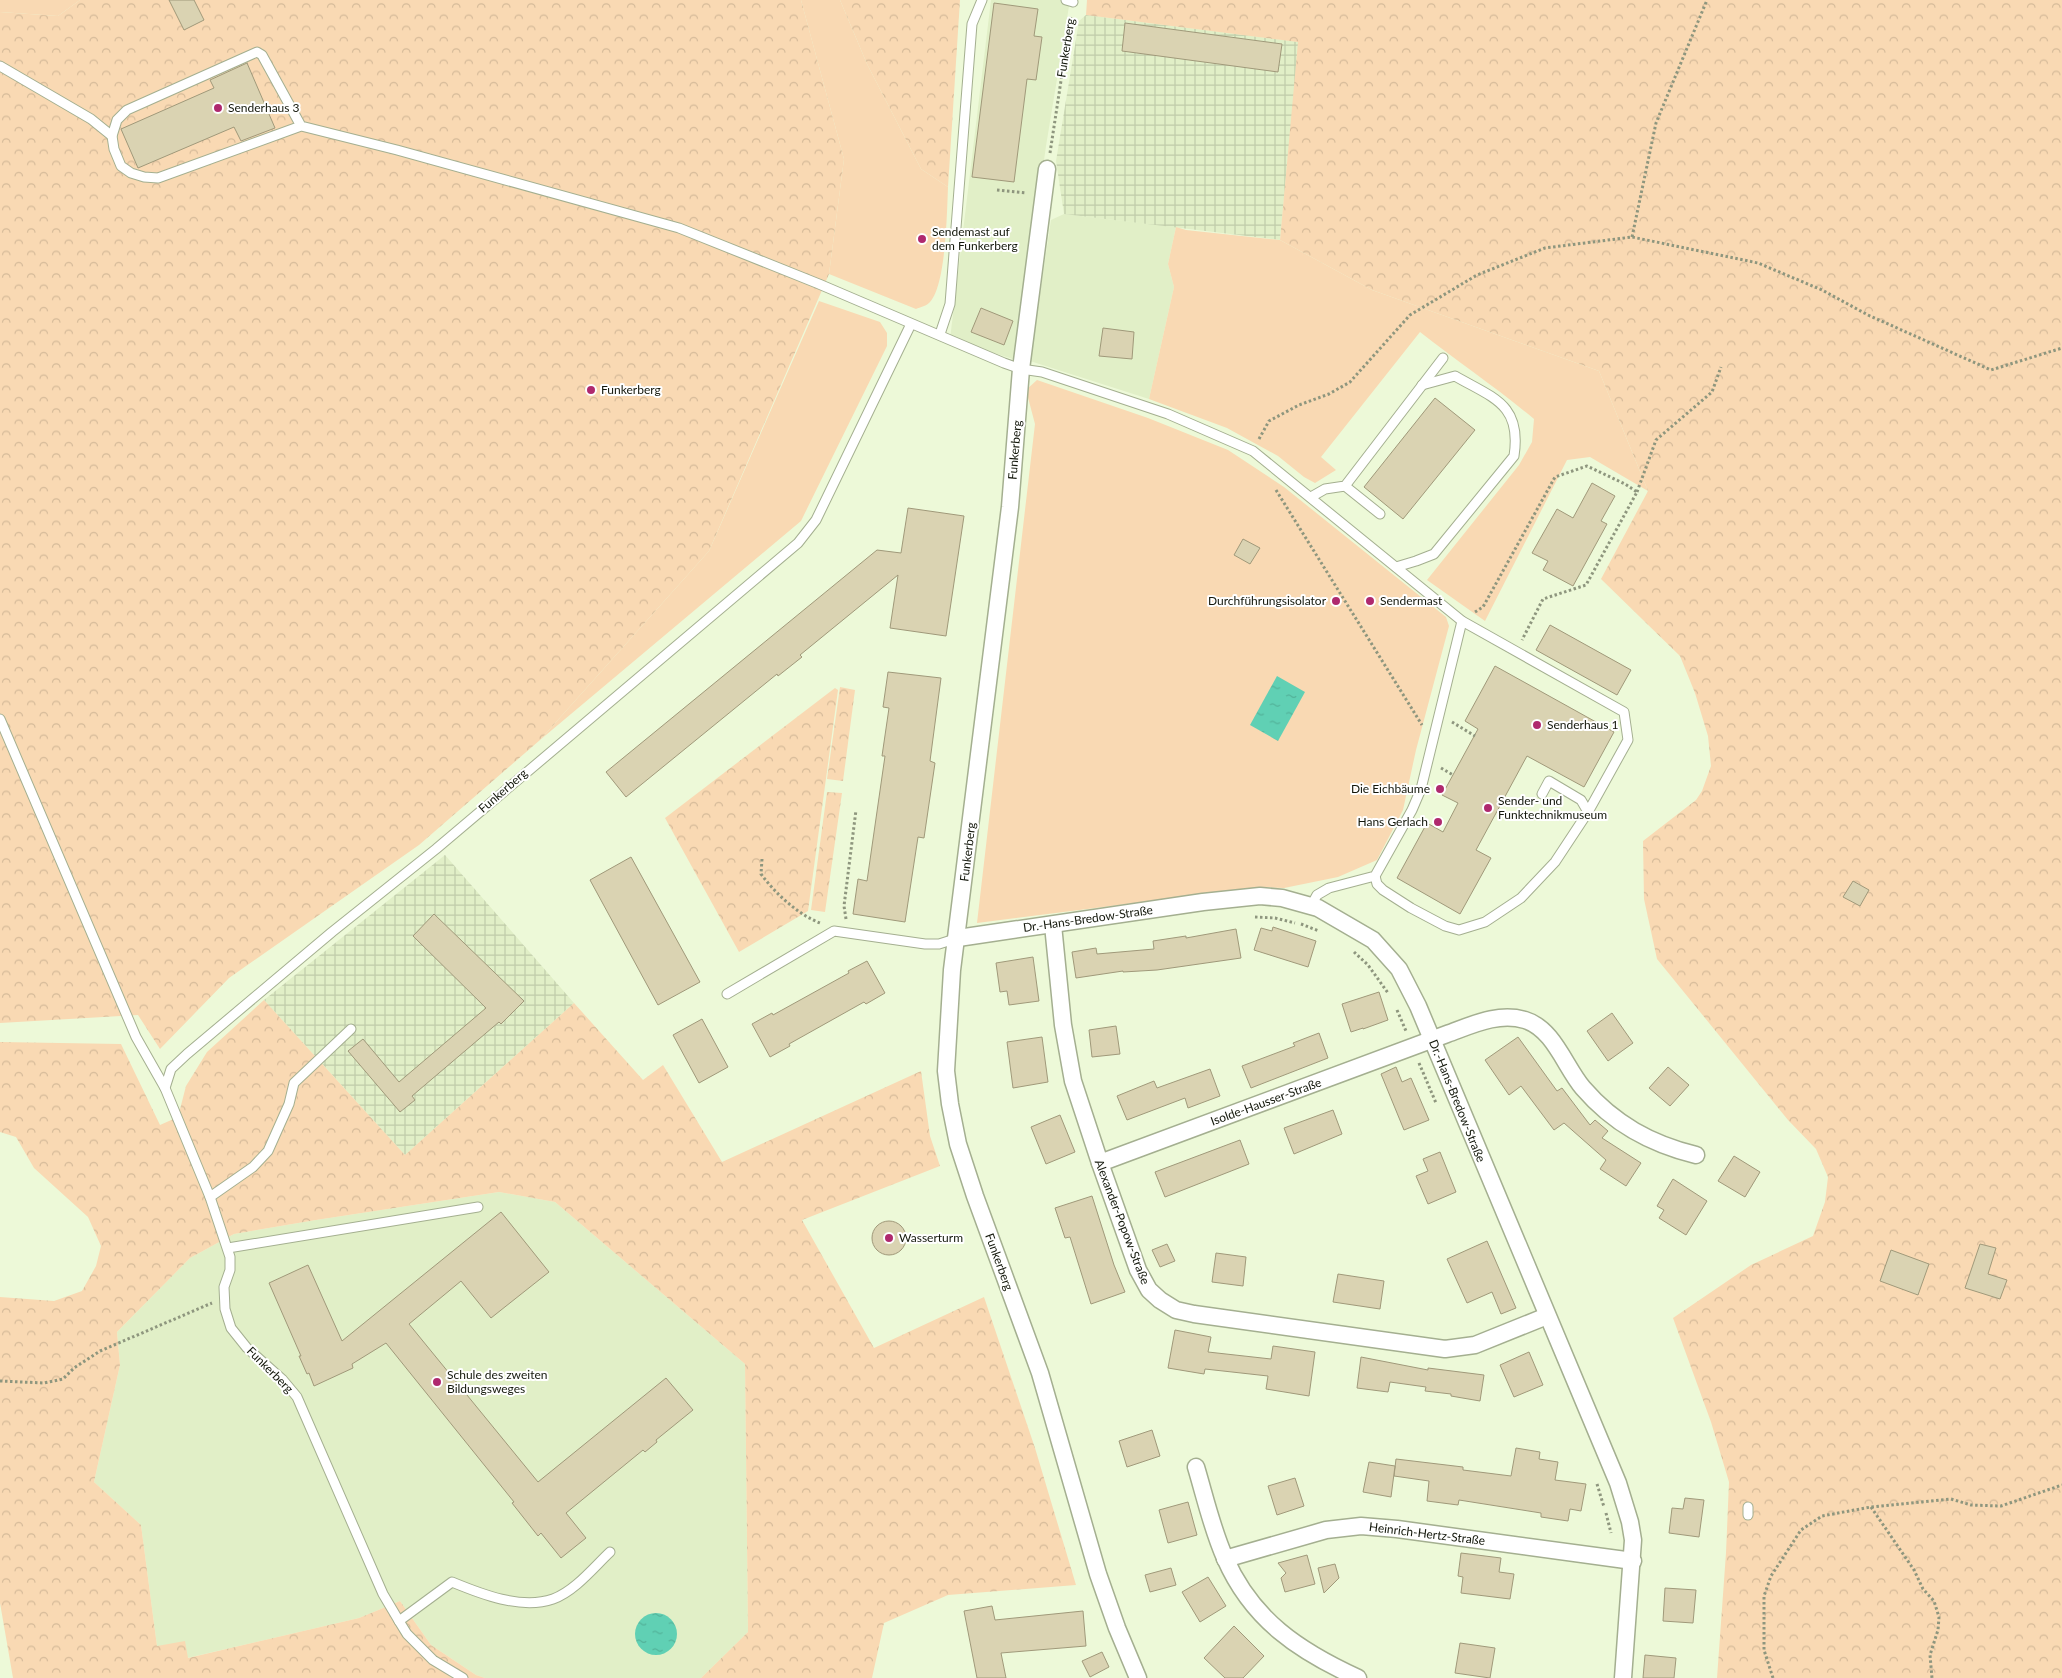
<svg xmlns="http://www.w3.org/2000/svg" width="2062" height="1678" viewBox="0 0 2062 1678" font-family="Lato,sans-serif">
<defs>
<pattern id="industrial-grid" width="8" height="8" patternUnits="userSpaceOnUse" patternTransform="scale(1.25)"><rect width="8" height="8" fill="#e1efc7"/><path d="M0 4h8M4 0v8" fill="none" stroke="#c0ccaa"/></pattern>
<pattern id="forest-crowns" width="20" height="18" patternUnits="userSpaceOnUse" patternTransform="scale(1.25)"><rect width="20" height="18" fill="#f9d9b3"/><path d="M2 6a3 3 0 1 1 6 0M12 15a3 3 0 1 1 6 0" fill="none" stroke="#d5ba99"/></pattern>
<pattern id="water-ripples" width="26" height="14" patternUnits="userSpaceOnUse" patternTransform="scale(1.25)"><rect width="26" height="14" fill="#60d0b4"/><path d="M2 4q2-2 4 0t4 0M15 11q2-2 4 0t4 0" fill="none" stroke="#52b299"/></pattern>
</defs>
<rect width="100%" height="100%" fill="#edf9d8"/>
<!-- built -->
<g fill="#e1efc7">
<path d="M991 0H1070L1046 146 1016 360 950 339Z"/>
<path d="M1064 214 1176 227 1168 264 1174 287 1149 399 1030 361 1051 220Z"/>
<path d="M499 1192 555 1202 745 1364 748 1632 701 1678H485L476 1675 431 1645 400 1601 359 1618 187 1658 157 1646 141 1525 94 1482 120 1365 117 1332 190 1258 234 1234 316 1220Z"/>
</g>
<!-- industrial -->
<g fill="url(#industrial-grid)">
<path d="M1086 15 1299 42 1280 240 1064 214 1056 161 1079 21Z"/>
<path d="M445 855 574 1003 405 1155 264 1000Z"/>
</g>
<!-- grass -->
<g fill="#f9d9b3">
<path d="M0 0H80L58 16 0 12Z"/>
<path d="M801 0H840L867 64 921 169 948 187C947 212 946 285 930 302 927 306 920 307 916 309L829 274 844 159Z"/>
<path d="M1176 227 1186 230 1280 240 1372 290 1599 371 1648 491 1590 457 1567 460 1485 621 1427 580 1519 465 1532 442 1534 419C1497 388 1458 362 1420 332L1321 457 1336 470 1315 483 1304 477 1278 456 1227 428 1149 399 1174 287 1168 264Z"/>
<path d="M819 301 880 322 887 333V346L801 521 540 740 709 551Z"/>
<path d="M1037 380 1148 418 1228 450 1284 487 1446 617 1449 626 1416 750 1403 810 1377 860 1338 877 1284 888 1261 887 977 923 1035 424 1026 390Z"/>
</g>
<!-- forest -->
<g fill="url(#forest-crowns)">
<path d="M80 0H801L844 159 829 274 709 551 540 740 419 845 229 978 160 1049 138 1015 0 1023V12L58 16Z"/>
<path d="M840 0H960L948 187 921 169 867 64Z"/>
<path d="M1087 0H2062V1678H1717L1726 1553 1729 1482 1711 1422 1673 1318 1751 1265 1813 1236 1825 1202 1828 1177 1816 1149 1788 1120 1657 959 1644 899 1643 841 1696 800 1702 791 1711 766 1708 736 1695 693 1680 656 1601 579 1648 491 1599 371 1372 290 1280 240 1298 42 1086 15Z"/>
<path d="M840 687 855 690 843 781 827 779Z"/>
<path d="M835 688 838 690 808 911 739 952 665 818Z"/>
<path d="M827 792 842 793 825 912 811 910Z"/>
<path d="M264 1000 405 1155 574 1003 643 1080 663 1065 722 1162 921 1071 930 1136 940 1166 802 1220 874 1348 984 1297 1035 1448 1076 1585 948 1595 884 1623 872 1678H701L748 1632 745 1364 555 1202 499 1192 316 1220 234 1234 190 1258 117 1332 120 1365 94 1482 141 1525 157 1646 185 1641 188 1658 359 1618 400 1601 431 1645 476 1675 485 1678H13L0 1603V1297L54 1301 82 1291 96 1266 101 1246 88 1217 34 1168 16 1137 0 1132V1042L121 1044 160 1125 178 1117 186 1086 207 1052Z"/>
</g>
<!-- water -->
<g fill="url(#water-ripples)">
<path d="M1277 676 1305 692 1278 741 1250 725Z"/>
<circle cx="656" cy="1634" r="21"/>
</g>
<!-- building -->
<g fill="#dad3b2" stroke="#a0997a">
<path d="M169 0H194L204 20 184 30Z"/>
<path d="M994 3 1038 9 1034 36 1042 37 1036 80 1027 79 1014 182 972 177Z"/>
<path d="M1125 23 1282 44 1278 72 1122 51Z"/>
<path d="M247 63 275 128 241 141 234 127 138 168 121 129 214 88 210 80Z"/>
<path d="M981 308 1013 321 1004 345 971 332Z"/>
<path d="M1103 328 1134 332 1132 359 1099 356Z"/>
<path d="M1435 398 1475 430 1403 519 1364 487Z"/>
<path d="M1592 483 1615 496 1601 521 1607 524 1573 586 1543 570 1548 561 1532 553 1557 509 1573 518Z"/>
<path d="M908 508 964 516 946 636 890 628 898 575 800 655 802 657 778 676 777 674 626 797 606 772 877 550 901 553Z"/>
<path d="M1243 539 1260 548 1250 564 1234 555Z"/>
<path d="M1550 625 1631 670 1617 695 1536 650Z"/>
<path d="M1495 666 1614 732 1584 787 1527 756 1476 850 1491 858 1460 914 1397 878 1427 823 1443 832 1458 803 1442 795 1478 729 1465 721Z"/>
<path d="M888 672 941 678 930 761 935 763 924 838 918 837 905 922 853 914 858 879 867 881 885 756H882L889 708 883 707Z"/>
<path d="M631 857 700 982 658 1005 590 880Z"/>
<path d="M1853 881 1869 890 1860 906 1843 897Z"/>
<path d="M434 914 524 1001 501 1024 499 1022 412 1096 415 1100 400 1112 348 1051 363 1039 399 1082 486 1008 413 936Z"/>
<path d="M1273 927 1316 941 1308 967 1254 950 1261 928 1272 931Z"/>
<path d="M1236 929 1241 958 1157 970 1123 972V971L1076 978 1072 952 1096 948 1097 954 1154 949 1153 941 1186 936V938Z"/>
<path d="M1033 957 1039 1001 1009 1005 1007 991 1000 992 996 963Z"/>
<path d="M867 961 885 993 866 1004 864 1002 789 1044 790 1046 770 1057 752 1024 772 1013 773 1015 849 973 848 971Z"/>
<path d="M1379 992 1388 1020 1363 1029V1028L1351 1032 1342 1004Z"/>
<path d="M1612 1013 1633 1043 1608 1061 1587 1031Z"/>
<path d="M702 1019 728 1067 699 1083 673 1035Z"/>
<path d="M1116 1026 1120 1054 1092 1057 1089 1030Z"/>
<path d="M1319 1033 1328 1058 1251 1088 1242 1066 1295 1046 1293 1043Z"/>
<path d="M1042 1037 1048 1082 1013 1088 1007 1042Z"/>
<path d="M1518 1037 1557 1091 1562 1088 1590 1125 1595 1120 1608 1131 1602 1138 1641 1163 1626 1186 1600 1169 1606 1160 1564 1123 1554 1130 1521 1086 1509 1095 1485 1060Z"/>
<path d="M1396 1067 1402 1082 1411 1078 1429 1120 1404 1130 1381 1074Z"/>
<path d="M1668 1067 1689 1085 1670 1106 1649 1088Z"/>
<path d="M1210 1069 1220 1096 1188 1108 1185 1098 1127 1120 1117 1096 1154 1081 1157 1088Z"/>
<path d="M1333 1110 1342 1134 1294 1154 1284 1128Z"/>
<path d="M1060 1115 1075 1152 1046 1164 1031 1127Z"/>
<path d="M1240 1140 1249 1164 1165 1197 1155 1172Z"/>
<path d="M1440 1152 1456 1192 1428 1204 1416 1176 1428 1171 1423 1159Z"/>
<path d="M1734 1156 1760 1172 1745 1197 1718 1181Z"/>
<path d="M1673 1179 1707 1201 1686 1235 1659 1218 1664 1210 1657 1206Z"/>
<path d="M1092 1196 1114 1265 1125 1292 1091 1304 1070 1237 1065 1238 1055 1208Z"/>
<path d="M501 1212 549 1272 491 1318 461 1281 409 1324 538 1482 666 1378 693 1410 656 1440 657 1442 645 1452 643 1450 566 1513 586 1538 561 1558 541 1533 538 1536 512 1503 514 1502 386 1343 352 1364 353 1368 314 1386 309 1373 307 1374 299 1356H301L269 1283 308 1265 342 1341Z"/>
<circle cx="889" cy="1238" r="17"/>
<path d="M1487 1241 1516 1308 1501 1314 1492 1292 1467 1303 1447 1259Z"/>
<path d="M1167 1244 1175 1261 1160 1267 1152 1250Z"/>
<path d="M1980 1244 1996 1248 1988 1274 2007 1280 2000 1299 1965 1288Z"/>
<path d="M1891 1250 1929 1264 1918 1295 1880 1281Z"/>
<path d="M1216 1253 1246 1257 1243 1286 1212 1282Z"/>
<path d="M1338 1274 1384 1281 1380 1309 1333 1302Z"/>
<path d="M1175 1330 1211 1337 1208 1352 1271 1359 1273 1346 1315 1352 1309 1396 1266 1389 1268 1376 1205 1369 1204 1374 1168 1368Z"/>
<path d="M1529 1352 1543 1385 1514 1397 1500 1365Z"/>
<path d="M1361 1357 1428 1370V1368L1484 1375 1480 1401 1451 1396V1394L1425 1391 1426 1387 1390 1382 1388 1392 1357 1388Z"/>
<path d="M1152 1430 1160 1456 1127 1467 1119 1441Z"/>
<path d="M1516 1448 1540 1452 1539 1459 1558 1462 1555 1480 1586 1484 1581 1511 1570 1509 1568 1521 1541 1517V1513L1459 1500 1458 1505 1427 1501 1429 1481 1394 1476 1396 1459 1463 1467V1470L1511 1476Z"/>
<path d="M1369 1462 1395 1466 1391 1497 1363 1492Z"/>
<path d="M1295 1478 1304 1506 1277 1515 1268 1486Z"/>
<path d="M1685 1498 1704 1500 1699 1537 1669 1533 1672 1508 1683 1509Z"/>
<path d="M1188 1502 1197 1535 1168 1543 1159 1510Z"/>
<path d="M1461 1553 1501 1558 1499 1572 1514 1574 1510 1599 1461 1593 1463 1577 1458 1576Z"/>
<path d="M1307 1555 1315 1584 1285 1592 1281 1578 1286 1573 1278 1563Z"/>
<path d="M1335 1564 1339 1578 1324 1593 1318 1568Z"/>
<path d="M1171 1568 1176 1585 1150 1592 1145 1575Z"/>
<path d="M1208 1577 1226 1606 1200 1622 1182 1592Z"/>
<path d="M1665 1588 1696 1590 1693 1623 1663 1621Z"/>
<path d="M992 1606 995 1620 1083 1611 1086 1646 1001 1653 1006 1678H977L964 1611Z"/>
<path d="M1234 1626 1264 1656 1243 1678H1225L1204 1658Z"/>
<path d="M1460 1643 1495 1648 1490 1678 1455 1673Z"/>
<path d="M1102 1652 1109 1667 1090 1677 1082 1661Z"/>
<path d="M1645 1655 1676 1658 1674 1678H1643Z"/>
</g>
<g fill="none" stroke-linecap="round" stroke-linejoin="round">
<!-- service casing -->
<g stroke="#a4af90" stroke-width="11">
<g id="service">
<path d="M1066 0 1073 2"/>
<path d="M0 66 91 119 112 136"/>
<path d="M301 126 262 55 257 52 127 110 117 120 112 136 114 149 121 166 131 173 144 177 158 178 301 126 397 150 679 228 819 284 1004 363 1021 369 1042 372 1168 414 1253 451 1462 621 1624 712 1628 740 1588 812 1555 862 1521 898 1485 922 1459 930 1445 926 1411 908 1383 890 1377 884 1375 876"/>
<path d="M940 334 950 304 972 24 982 0"/>
<path d="M1345 486 1380 514"/>
<path d="M1311 497 1325 489 1345 486 1443 358"/>
<path d="M1396 567 1416 561 1434 554 1514 456C1522 404 1493 398 1455 376L1422 385"/>
<path d="M0 719 136 1037 165 1088 210 1197 230 1257V1270L224 1287 225 1309 231 1328 247 1348 282 1379 297 1397 383 1594 399 1621 407 1634 433 1660 463 1678"/>
<path d="M1542 794 1549 781 1581 800 1588 812"/>
<path d="M1311 906 1317 895 1329 888 1375 876 1412 810 1421 789 1462 621"/>
<path d="M727 994 834 931 925 944H939L958 938"/>
<path d="M165 1088 171 1069 187 1054 332 932 436 849 798 543 816 520 911 324"/>
<path d="M210 1197 253 1167 268 1151 289 1104 294 1083 351 1029"/>
<path d="M228 1248 478 1207"/>
<path d="M1748 1515V1507"/>
<path d="M399 1621 452 1582C481 1594 521 1610 553 1599 575 1591 594 1567 610 1552"/>
</g>
</g>
<!-- minor casing -->
<g stroke="#a4af90" stroke-width="19">
<g id="minor">
<path d="M1047 169 1021 369 1010 507 952 970 946 1071 950 1104 958 1144 975 1196 1040 1373 1098 1574 1117 1628 1138 1678"/>
<path d="M1053 925 1063 1025 1073 1081 1100 1163 1138 1270 1149 1290 1160 1300 1176 1310 1194 1314 1445 1349 1475 1345 1547 1316"/>
<path d="M958 938 1203 902 1260 896 1282 898 1318 908 1373 940 1399 969 1418 1006 1618 1483 1630 1522 1633 1540 1623 1678"/>
<path d="M1100 1163 1447 1034C1472 1025 1498 1012 1525 1020 1554 1029 1565 1067 1583 1088 1614 1124 1651 1144 1696 1155"/>
<path d="M1196 1467C1205 1497 1212 1529 1225 1558 1252 1620 1299 1651 1358 1678"/>
<path d="M1225 1559 1326 1530 1361 1526 1397 1529 1633 1561"/>
</g>
</g>
<!-- path -->
<g stroke="#8e967e" stroke-width="3" stroke-dasharray="2.5 2.5" stroke-linecap="butt">
<path d="M1050 153 1071 15"/>
<path d="M997 190 1026 193"/>
<path d="M1632 237 1656 123 1707 0"/>
<path d="M1259 439 1269 421 1299 405 1329 394 1350 382 1410 315 1477 275 1545 248 1632 237 1758 263 1822 290 1868 315 1991 370 2062 348"/>
<path d="M1276 490 1422 725"/>
<path d="M1637 492 1656 440 1712 392 1721 367"/>
<path d="M1475 612 1483 607 1555 477 1587 466 1625 484 1637 492 1586 585 1543 599 1522 640"/>
<path d="M1452 722 1475 736"/>
<path d="M1441 768 1453 775"/>
<path d="M762 859 761 874C775 893 797 914 820 923"/>
<path d="M1255 917 1275 918 1295 923"/>
<path d="M846 919 844 906 856 810"/>
<path d="M1301 924 1319 931"/>
<path d="M1354 952 1368 965 1388 993"/>
<path d="M1397 1010 1406 1031"/>
<path d="M1419 1063 1436 1103"/>
<path d="M0 1381 44 1383 63 1379 74 1368 100 1351 212 1303"/>
<path d="M1597 1484 1604 1507"/>
<path d="M1871 1507 1914 1570 1923 1589 1934 1601 1939 1617 1938 1630 1930 1655 1932 1678"/>
<path d="M1606 1513 1611 1533"/>
<path d="M1773 1678 1764 1650V1596L1771 1576 1801 1530 1822 1516 1871 1507 1951 1499 1971 1505 2001 1506 2062 1485"/>
</g>
<!-- service -->
<use href="#service" stroke="#fff" stroke-width="9"/>
<!-- minor -->
<use href="#minor" stroke="#fff" stroke-width="16"/>
</g>
<!-- markers -->
<g fill="#af296e" stroke="#fff" stroke-width="2">
<circle cx="218" cy="108" r="5"/>
<circle cx="922" cy="239" r="5"/>
<circle cx="591" cy="390" r="5"/>
<circle cx="1336" cy="601" r="5"/>
<circle cx="1370" cy="601" r="5"/>
<circle cx="1537" cy="725" r="5"/>
<circle cx="1440" cy="789" r="5"/>
<circle cx="1488" cy="808" r="5"/>
<circle cx="1438" cy="822" r="5"/>
<circle cx="889" cy="1238" r="5"/>
<circle cx="437" cy="1382" r="5"/>
</g>
<g text-anchor="middle" stroke-width="4" stroke-linejoin="round" paint-order="stroke">
<!-- street labels -->
<g font-size="12" fill="#13170b" stroke="#fff">
<text transform="translate(1066 48) rotate(-81)" y="4">Funkerberg</text>
<text transform="translate(1015 450) rotate(-85)" y="4">Funkerberg</text>
<text transform="translate(503 791) rotate(-41)" y="4">Funkerberg</text>
<text transform="translate(968 852) rotate(-83)" y="4">Funkerberg</text>
<text transform="translate(1088 919) rotate(-8)" y="4">Dr.-Hans-Bredow-Straße</text>
<text transform="translate(1457 1101) rotate(68)" y="4">Dr.-Hans-Bredow-Straße</text>
<text transform="translate(1266 1102) rotate(-20)" y="4">Isolde-Hausser-Straße</text>
<text transform="translate(1122 1222) rotate(69)" y="4">Alexander-Popow-Straße</text>
<text transform="translate(999 1262) rotate(70)" y="4">Funkerberg</text>
<text transform="translate(270 1370) rotate(45)" y="4">Funkerberg</text>
<text transform="translate(1427 1534) rotate(7)" y="4">Heinrich-Hertz-Straße</text>
</g>
<!-- poi labels -->
<g font-size="12" fill="#13170b" stroke="#fff" text-anchor="start">
<text x="228" y="112">Senderhaus 3</text>
<text x="932" y="236">Sendemast auf<tspan x="932" dy="14">dem Funkerberg</tspan></text>
<text x="601" y="394">Funkerberg</text>
<text x="1326" y="605" text-anchor="end">Durchführungsisolator</text>
<text x="1380" y="605">Sendermast</text>
<text x="1547" y="729">Senderhaus 1</text>
<text x="1430" y="793" text-anchor="end">Die Eichbäume</text>
<text x="1498" y="805">Sender- und<tspan x="1498" dy="14">Funktechnikmuseum</tspan></text>
<text x="1428" y="826" text-anchor="end">Hans Gerlach</text>
<text x="899" y="1242">Wasserturm</text>
<text x="447" y="1379">Schule des zweiten<tspan x="447" dy="14">Bildungsweges</tspan></text>
</g>
</g>
</svg>
